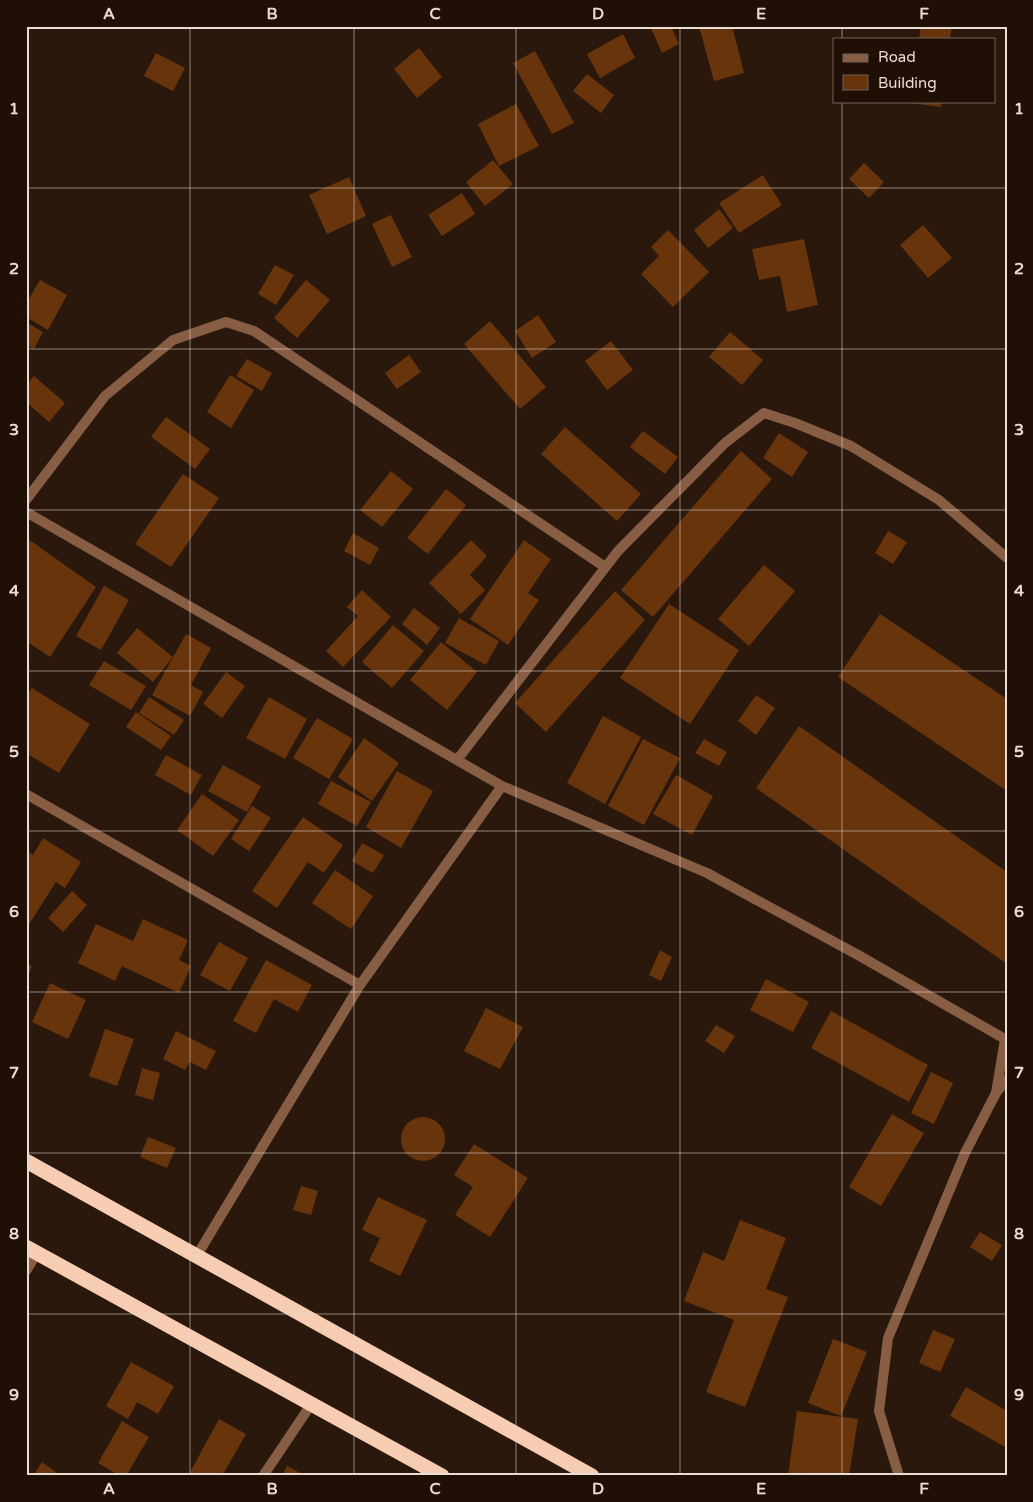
<svg xmlns="http://www.w3.org/2000/svg" width="1033" height="1502" viewBox="0 0 1033 1502" font-family="'Varela Round',sans-serif">
<rect width="100%" height="100%" fill="#2a180c"/>
<!-- building -->
<g fill="#67340c">
<path d="M650 26H671L679 44 662 53Z"/>
<path d="M699 26H732L744 73 714 81Z"/>
<path d="M921 26H952L950 39H919Z"/>
<path d="M623 34 635 58 600 78 587 54Z"/>
<path d="M419 48 442 77 417 98 394 69Z"/>
<path d="M535 51 574 123 552 134 513 63Z"/>
<path d="M156 53 185 68 173 91 144 76Z"/>
<path d="M587 74 614 95 601 113 573 91Z"/>
<path d="M911 101H942L941 107 911 103Z"/>
<path d="M516 104 539 146 499 166 478 124Z"/>
<path d="M493 160 513 184 485 206 466 182Z"/>
<path d="M864 163 884 182 869 198 849 179Z"/>
<path d="M763 175 782 205 739 233 719 203Z"/>
<path d="M349 177 366 216 327 234 309 195Z"/>
<path d="M462 193 475 214 442 236 428 215Z"/>
<path d="M719 209 733 228 708 248 694 230Z"/>
<path d="M391 215 412 257 392 267 372 224Z"/>
<path d="M923 225 952 258 928 278 900 245Z"/>
<path d="M668 230 709 272 673 307 641 274 659 256 651 247Z"/>
<path d="M804 239 818 305 787 312 780 276 759 280 752 249Z"/>
<path d="M275 265 294 275 276 305 258 294Z"/>
<path d="M40 280 67 295 48 330 26 317V304Z"/>
<path d="M306 280 330 300 297 338 274 318Z"/>
<path d="M538 315 556 342 532 358 515 331Z"/>
<path d="M490 321 546 387 520 409 464 344Z"/>
<path d="M26 322 43 332 34 349 26 345Z"/>
<path d="M730 332 763 360 742 385 709 357Z"/>
<path d="M611 341 633 370 607 390 585 361Z"/>
<path d="M409 355 421 372 397 389 385 373Z"/>
<path d="M247 359 272 373 262 391 236 376Z"/>
<path d="M230 375 254 390 231 428 207 412Z"/>
<path d="M34 376 65 403 49 422 26 402V385Z"/>
<path d="M166 417 210 449 195 469 151 437Z"/>
<path d="M565 427 641 494 617 521 541 454Z"/>
<path d="M643 431 678 457 665 474 630 447Z"/>
<path d="M779 433 808 452 792 477 763 458Z"/>
<path d="M741 451 772 479 653 617 621 590Z"/>
<path d="M391 471 413 489 382 527 360 510Z"/>
<path d="M183 474 219 498 171 567 135 544Z"/>
<path d="M446 489 466 505 428 554 407 538Z"/>
<path d="M888 531 907 542 893 564 875 553Z"/>
<path d="M353 533 379 548 370 565 344 551Z"/>
<path d="M28 539 96 587 50 657 26 641V542Z"/>
<path d="M471 540 487 556 470 575 485 590 461 614 429 583Z"/>
<path d="M524 540 551 559 528 593 539 600 508 645 470 619Z"/>
<path d="M764 565 795 591 749 646 718 619Z"/>
<path d="M104 586 129 600 101 650 76 636Z"/>
<path d="M362 590 391 617 343 667 326 651 358 616 347 607Z"/>
<path d="M615 591 645 620 546 732 515 703Z"/>
<path d="M669 604 739 650 690 724 620 678Z"/>
<path d="M414 608 440 628 427 645 402 624Z"/>
<path d="M880 614 1007 699V791L838 677Z"/>
<path d="M459 618 499 641 486 665 445 643Z"/>
<path d="M393 625 424 651 392 688 362 662Z"/>
<path d="M137 628 173 657 153 682 117 653Z"/>
<path d="M186 634 211 648 191 685 203 692 190 716 152 695Z"/>
<path d="M441 642 477 672 447 710 410 680Z"/>
<path d="M104 661 146 686 131 710 89 685Z"/>
<path d="M226 672 245 686 222 718 203 704Z"/>
<path d="M32 688 90 724 59 773 26 753V696Z"/>
<path d="M756 695 775 708 756 735 738 721Z"/>
<path d="M149 697 184 720 174 735 139 713Z"/>
<path d="M269 697 307 719 285 759 246 738Z"/>
<path d="M136 712 171 736 161 750 126 727Z"/>
<path d="M603 716 641 737 605 804 567 783Z"/>
<path d="M317 718 353 739 329 779 293 758Z"/>
<path d="M799 726 1007 872V964L756 788Z"/>
<path d="M364 738 399 763 372 801 338 777Z"/>
<path d="M643 739 680 758 644 825 608 806Z"/>
<path d="M704 739 727 752 719 766 695 753Z"/>
<path d="M166 755 202 775 191 795 155 775Z"/>
<path d="M223 765 261 786 247 812 208 791Z"/>
<path d="M397 771 433 791 401 848 366 827Z"/>
<path d="M676 775 713 796 692 835 653 814Z"/>
<path d="M331 781 371 802 357 826 318 804Z"/>
<path d="M202 794 239 820 213 856 177 830Z"/>
<path d="M252 806 271 818 249 851 231 839Z"/>
<path d="M303 817 343 845 324 873 308 862 277 908 252 891Z"/>
<path d="M43 838 81 862 65 888 56 882 26 929V850L33 855Z"/>
<path d="M362 843 384 855 373 873 352 861Z"/>
<path d="M335 870 373 896 351 929 312 903Z"/>
<path d="M72 891 87 905 63 932 48 918Z"/>
<path d="M143 919 188 940 179 960 191 966 179 993 122 966 115 981 78 963 96 924 133 941Z"/>
<path d="M219 942 248 958 230 991 200 975Z"/>
<path d="M660 950 672 957 661 981 649 975Z"/>
<path d="M266 960 312 985 298 1012 274 999 256 1033 233 1021Z"/>
<path d="M26 963 32 966 26 979Z"/>
<path d="M766 979 809 1002 793 1032 750 1010Z"/>
<path d="M50 983 86 1000 68 1039 32 1022Z"/>
<path d="M486 1008 523 1027 500 1069 464 1051Z"/>
<path d="M831 1011 928 1065 909 1102 811 1048Z"/>
<path d="M716 1025 735 1036 724 1053 705 1041Z"/>
<path d="M105 1029 134 1039 117 1086 89 1076Z"/>
<path d="M176 1031 216 1051 206 1070 190 1062 185 1070 163 1059Z"/>
<path d="M142 1068 160 1073 153 1100 135 1095Z"/>
<path d="M931 1072 953 1083 934 1124 911 1113Z"/>
<path d="M892 1114 924 1133 881 1206 849 1187Z"/>
<circle cx="423" cy="1139" r="22"/>
<path d="M148 1137 176 1148 167 1168 140 1157Z"/>
<path d="M474 1144 528 1178 490 1237 455 1215 473 1187 454 1175Z"/>
<path d="M301 1186 318 1191 311 1215 293 1210Z"/>
<path d="M378 1197 427 1220 400 1276 369 1261 380 1238 362 1230Z"/>
<path d="M740 1220 786 1238 766 1289 788 1297 745 1407 706 1392 734 1320 684 1301 703 1252 724 1261Z"/>
<path d="M980 1232 1002 1245 992 1261 970 1247Z"/>
<path d="M933 1330 955 1339 940 1372 919 1363Z"/>
<path d="M833 1339 867 1352 841 1416 808 1403Z"/>
<path d="M131 1362 174 1386 158 1414 137 1402 128 1419 106 1406Z"/>
<path d="M966 1387 1007 1411V1448L950 1416Z"/>
<path d="M797 1411 858 1419 849 1476H788Z"/>
<path d="M219 1419 246 1434 222 1476H188Z"/>
<path d="M122 1421 149 1437 126 1476H120L98 1463Z"/>
<path d="M42 1462 61 1476H33Z"/>
<path d="M287 1466 306 1476H282Z"/>
</g>
<g fill="none" stroke-linecap="round" stroke-linejoin="round">
<!-- street -->
<g stroke="#875e44" stroke-width="10">
<path d="M26 500 105 396 173 340 226 322 254 331 605 567"/>
<path d="M26 512 502 786 360 985 196 1257"/>
<path d="M457 760 618 551 725 443 764 413 795 423 851 446 939 500 1007 558"/>
<path d="M502 786 707 873 858 955 1005 1039 996 1093"/>
<path d="M26 794 360 985"/>
<path d="M26 1271 37 1253"/>
<path d="M263 1476 312 1403"/>
<path d="M899 1476 879 1411 888 1338 965 1153 996 1093 1007 1079"/>
</g>
<!-- highway -->
<g stroke="#f6ccb2" stroke-width="15">
<path d="M26 1161 592 1476"/>
<path d="M26 1247 442 1476"/>
</g>
</g>
<!-- grid -->
<path fill="none" stroke="#e9dcd4" stroke-width="1" stroke-opacity="0.55" d="M190 26V1476M354 26V1476M516 26V1476M680 26V1476M842 26V39M842 101V1476M26 188H1007M26 349H1007M26 510H1007M26 671H1007M26 831H1007M26 992H1007M26 1153H1007M26 1314H1007"/>
<!-- border -->
<rect width="1033" height="1502" fill="none" stroke="#200f04" stroke-width="55"/>
<!-- legend -->
<rect x="833" y="38" width="162" height="65" fill="#200f04" stroke="#706157"/>
<rect x="843" y="54" width="25" height="8" fill="#875e44" stroke="#706157"/>
<text x="878" y="62" font-size="15" fill="#e9dcd4">Road</text>
<rect x="843" y="75" width="25" height="15" fill="#67340c" stroke="#706157"/>
<text x="878" y="88" font-size="15" fill="#e9dcd4">Building</text>
<rect x="28" y="28" width="978" height="1446" fill="none" stroke="#e9dcd4" stroke-width="2"/>
<g font-size="16" text-anchor="middle" font-weight="bold" fill="#e9dcd4">
<text x="109" y="19">A</text>
<text x="272" y="19">B</text>
<text x="435" y="19">C</text>
<text x="598" y="19">D</text>
<text x="761" y="19">E</text>
<text x="924" y="19">F</text>
<text x="14" y="114">1</text>
<text x="1019" y="114">1</text>
<text x="14" y="274">2</text>
<text x="1019" y="274">2</text>
<text x="14" y="435">3</text>
<text x="1019" y="435">3</text>
<text x="14" y="596">4</text>
<text x="1019" y="596">4</text>
<text x="14" y="757">5</text>
<text x="1019" y="757">5</text>
<text x="14" y="917">6</text>
<text x="1019" y="917">6</text>
<text x="14" y="1078">7</text>
<text x="1019" y="1078">7</text>
<text x="14" y="1239">8</text>
<text x="1019" y="1239">8</text>
<text x="14" y="1400">9</text>
<text x="1019" y="1400">9</text>
<text x="109" y="1494">A</text>
<text x="272" y="1494">B</text>
<text x="435" y="1494">C</text>
<text x="598" y="1494">D</text>
<text x="761" y="1494">E</text>
<text x="924" y="1494">F</text>
</g>
</svg>
